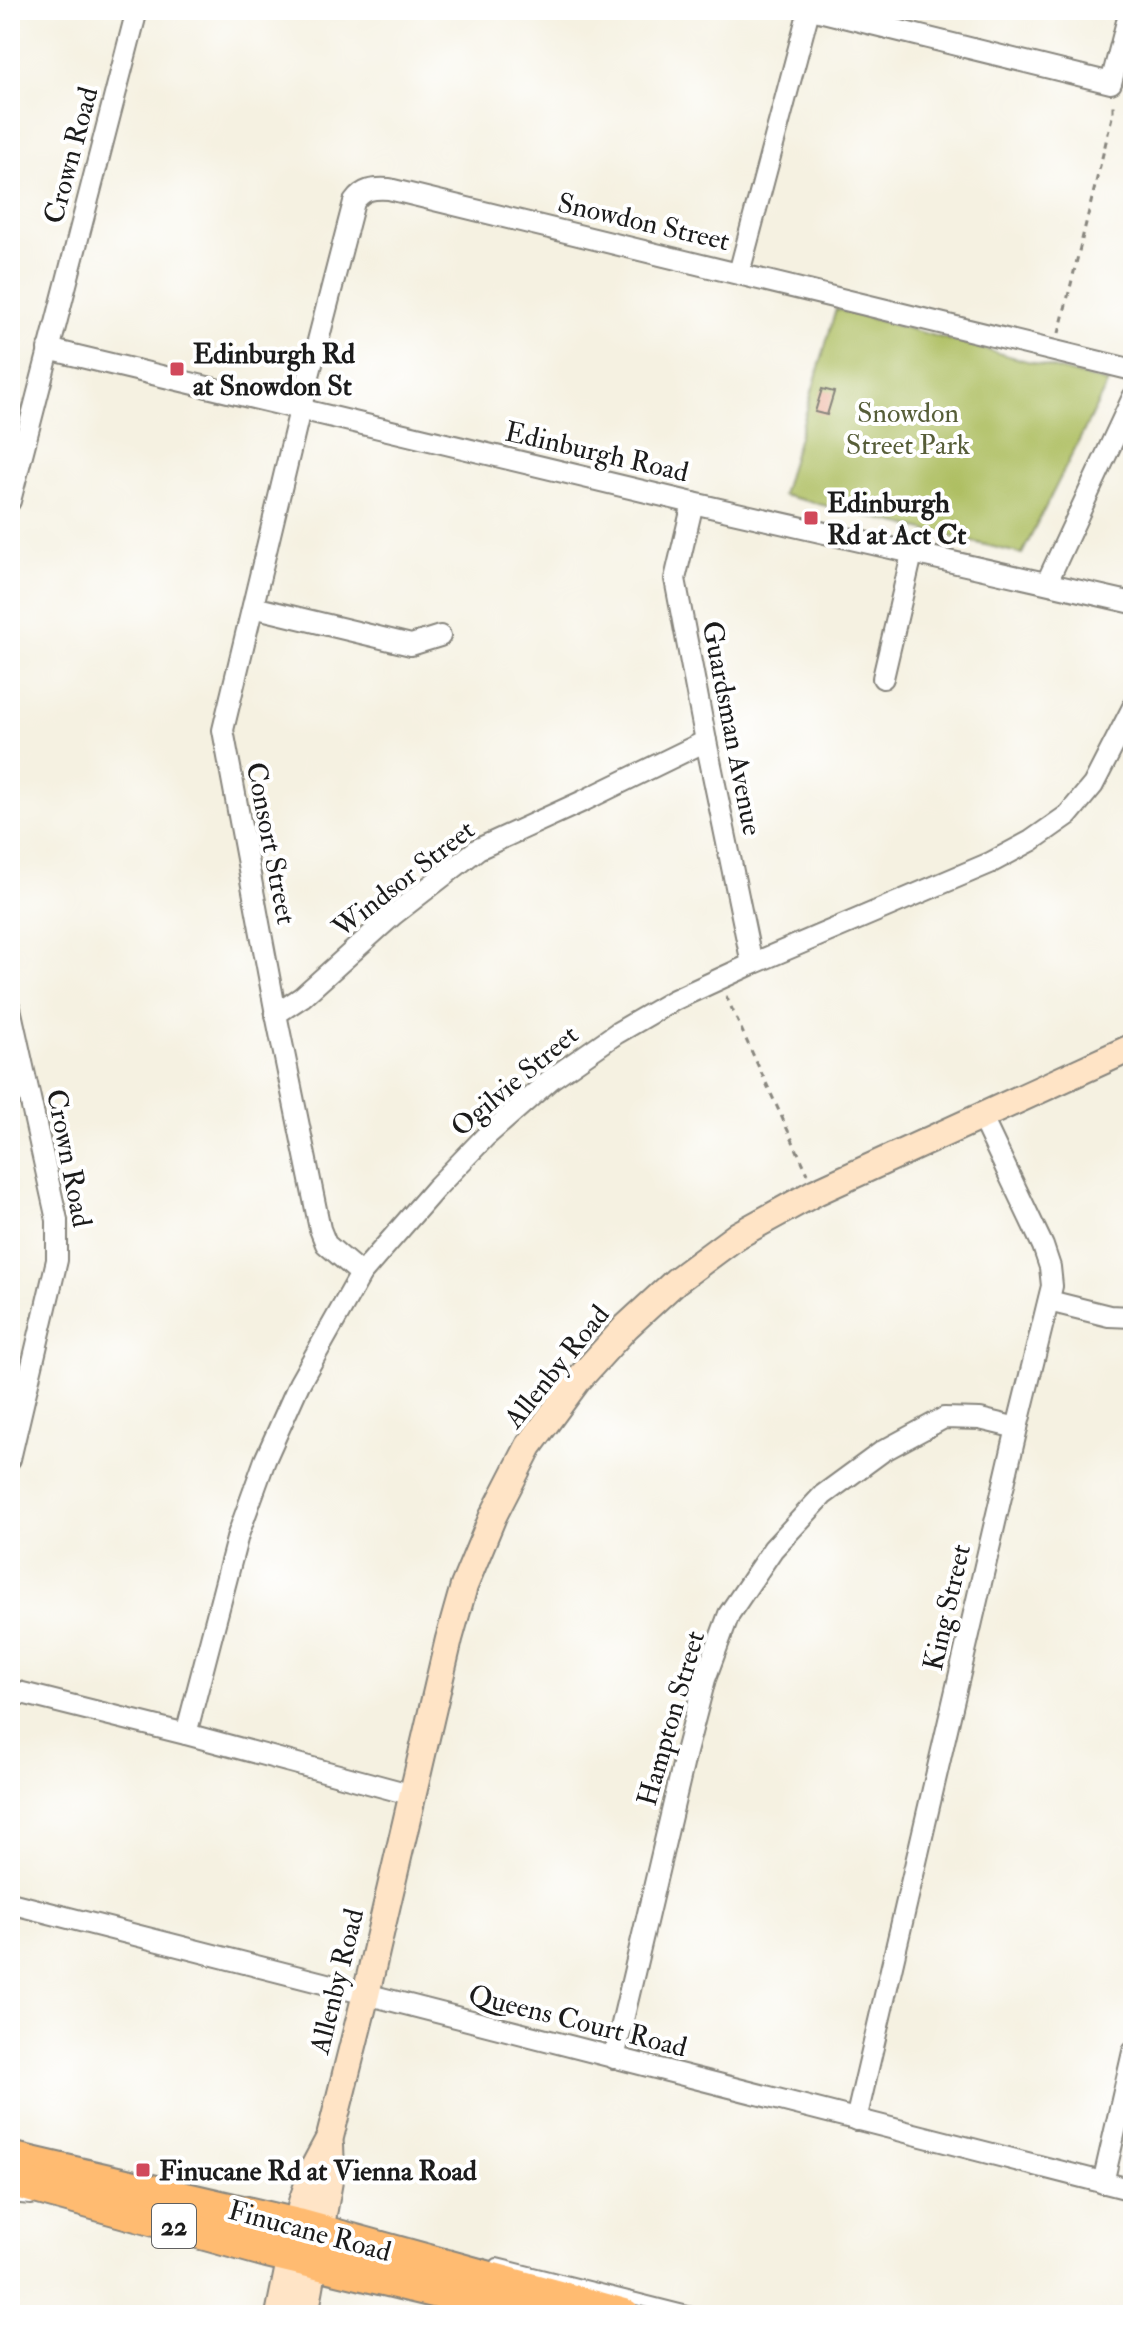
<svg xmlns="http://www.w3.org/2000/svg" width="1143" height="2325" viewBox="0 0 1143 2325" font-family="'IM FELL Double Pica',serif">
<rect width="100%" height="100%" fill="#fff"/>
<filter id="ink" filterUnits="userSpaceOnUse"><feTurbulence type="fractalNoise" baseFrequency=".0125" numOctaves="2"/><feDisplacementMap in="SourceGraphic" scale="16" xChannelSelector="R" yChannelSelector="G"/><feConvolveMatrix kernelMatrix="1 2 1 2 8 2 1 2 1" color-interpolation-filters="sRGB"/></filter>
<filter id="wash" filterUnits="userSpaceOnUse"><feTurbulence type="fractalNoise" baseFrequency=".006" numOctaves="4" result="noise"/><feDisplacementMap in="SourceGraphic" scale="32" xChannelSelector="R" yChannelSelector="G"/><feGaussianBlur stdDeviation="1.8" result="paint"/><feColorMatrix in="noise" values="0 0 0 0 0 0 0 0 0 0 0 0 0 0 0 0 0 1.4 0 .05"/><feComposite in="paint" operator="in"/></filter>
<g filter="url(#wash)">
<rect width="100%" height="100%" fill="#f5f1e1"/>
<!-- green -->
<path fill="#adbe61" stroke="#646d3e" stroke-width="2" d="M836 309 1108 383 1022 554 782 495Z"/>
<g id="blocks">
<!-- building -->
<path fill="#e7987a" d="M822 389 834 392 827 415 815 412Z"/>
</g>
</g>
<g filter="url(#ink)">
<use href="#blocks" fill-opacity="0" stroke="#88867e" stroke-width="2"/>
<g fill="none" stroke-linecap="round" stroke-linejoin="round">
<!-- service casing -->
<g stroke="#88867e" stroke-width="14">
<g id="service">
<path d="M10 2197 31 2199"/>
<path d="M497 2264 700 2315"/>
</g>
</g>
<!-- minor casing -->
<g stroke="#88867e" stroke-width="24">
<g id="minor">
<path d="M815 10 1111 83 1130 10"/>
<path d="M739 273 809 10"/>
<path d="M48 349 693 503 1133 603"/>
<path d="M10 501 137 10"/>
<path d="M693 503 675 579 706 741 752 964"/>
<path d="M1047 582 1133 397"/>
<path d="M253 607 411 645 440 636"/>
<path d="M883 678 912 554"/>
<path d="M10 1008 57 1220V1260L10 1459"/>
<path d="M276 1014 302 997 393 915 478 849 581 802 706 741"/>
<path d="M361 1274 326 1244 320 1229 276 1014 223 730 298 418 354 202C363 189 373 188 389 189L1133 370"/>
<path d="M1049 1301 1109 1316 1133 1317"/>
<path d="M10 1690 186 1734 413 1795"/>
<path d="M186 1734 238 1535 265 1460 299 1384 361 1274 435 1189 485 1137 551 1079 617 1033 674 1000 752 964 990 863 1031 841 1068 815 1093 785 1133 707"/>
<path d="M10 1903 1133 2190"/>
<path d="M614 2058 686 1752 705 1679 729 1614 773 1549 823 1495 883 1451 944 1418 980 1419 1017 1428"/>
<path d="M856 2120 1017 1428 1052 1286 1050 1267 1043 1246 982 1118"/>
<path d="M1103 2183 1133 2052"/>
</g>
</g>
<!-- secondary casing -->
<g stroke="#88867e" stroke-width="30">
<g id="secondary">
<path d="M279 2315 302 2202 314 2167 330 2137 366 1994 449 1639 464 1586 493 1516 529 1446 577 1381 626 1327 676 1281 738 1235 816 1192 1133 1047"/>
<path d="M305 2315 331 2170 330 2145"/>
</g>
</g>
<!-- trunk casing -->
<g stroke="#88867e" stroke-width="36">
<g id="trunk">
<path d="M10 2158 298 2225 624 2315"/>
<path d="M10 2180 267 2251 534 2315"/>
</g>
</g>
<!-- path -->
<g stroke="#88867e" stroke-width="3" stroke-dasharray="6 6" stroke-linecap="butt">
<path d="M1059 333 1113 113V103"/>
<path d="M726 996 808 1174"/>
</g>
<!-- service -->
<use href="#service" stroke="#fff" stroke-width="10"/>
<!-- minor -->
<use href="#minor" stroke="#fff" stroke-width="20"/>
<!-- secondary -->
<use href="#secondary" stroke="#ffe4c6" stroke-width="26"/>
<!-- trunk -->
<use href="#trunk" stroke="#ffbb71" stroke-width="32"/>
</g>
</g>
<!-- markers -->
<g fill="#d1495b" stroke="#fff" stroke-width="3">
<rect x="169" y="361" width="16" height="16" rx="4"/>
<rect x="803" y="510" width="16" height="16" rx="4"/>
<rect x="135" y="2162" width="16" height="16" rx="4"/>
</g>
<g text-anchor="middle" stroke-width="8" stroke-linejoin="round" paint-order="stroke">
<!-- shield labels -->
<rect fill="#fff" stroke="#606060" stroke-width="2" x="152" y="2204" width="44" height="44" rx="6"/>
<g font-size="26" font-weight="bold" fill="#1c1c1c">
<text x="174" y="2235">22</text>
</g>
<!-- street labels -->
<g font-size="28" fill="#1c1c1c" stroke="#fff">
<text transform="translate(70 155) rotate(-75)" y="10">Crown Road</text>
<text transform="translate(644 221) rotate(13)" y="10">Snowdon Street</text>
<text transform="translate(597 451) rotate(13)" y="10">Edinburgh Road</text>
<text transform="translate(733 728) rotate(79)" y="10">Guardsman Avenue</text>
<text transform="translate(272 843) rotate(79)" y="10">Consort Street</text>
<text transform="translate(403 878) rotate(-38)" y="10">Windsor Street</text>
<text transform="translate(514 1080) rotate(-40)" y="10">Ogilvie Street</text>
<text transform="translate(70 1158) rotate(79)" y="10">Crown Road</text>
<text transform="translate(556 1366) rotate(-51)" y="10">Allenby Road</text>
<text transform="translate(946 1607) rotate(-77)" y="10">King Street</text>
<text transform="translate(670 1718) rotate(-74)" y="10">Hampton Street</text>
<text transform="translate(336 1981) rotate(-76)" y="10">Allenby Road</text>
<text transform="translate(578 2020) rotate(14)" y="10">Queens Court Road</text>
<text transform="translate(310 2230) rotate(15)" y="10">Finucane Road</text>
</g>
<!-- poi labels -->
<g font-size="28" font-weight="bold" fill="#1c1c1c" stroke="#fff" text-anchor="start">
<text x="193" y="363">Edinburgh Rd<tspan x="193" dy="32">at Snowdon St</tspan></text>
<text x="827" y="512">Edinburgh<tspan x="827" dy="32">Rd at Act Ct</tspan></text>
<text x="159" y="2180">Finucane Rd at Vienna Road</text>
</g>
<!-- park labels -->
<g font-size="28" fill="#565d38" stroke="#fff">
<text x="908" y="422">Snowdon<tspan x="908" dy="32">Street Park</tspan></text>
</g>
</g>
<!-- margin -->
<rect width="1143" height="2325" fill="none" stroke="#fff" stroke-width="40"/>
</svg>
